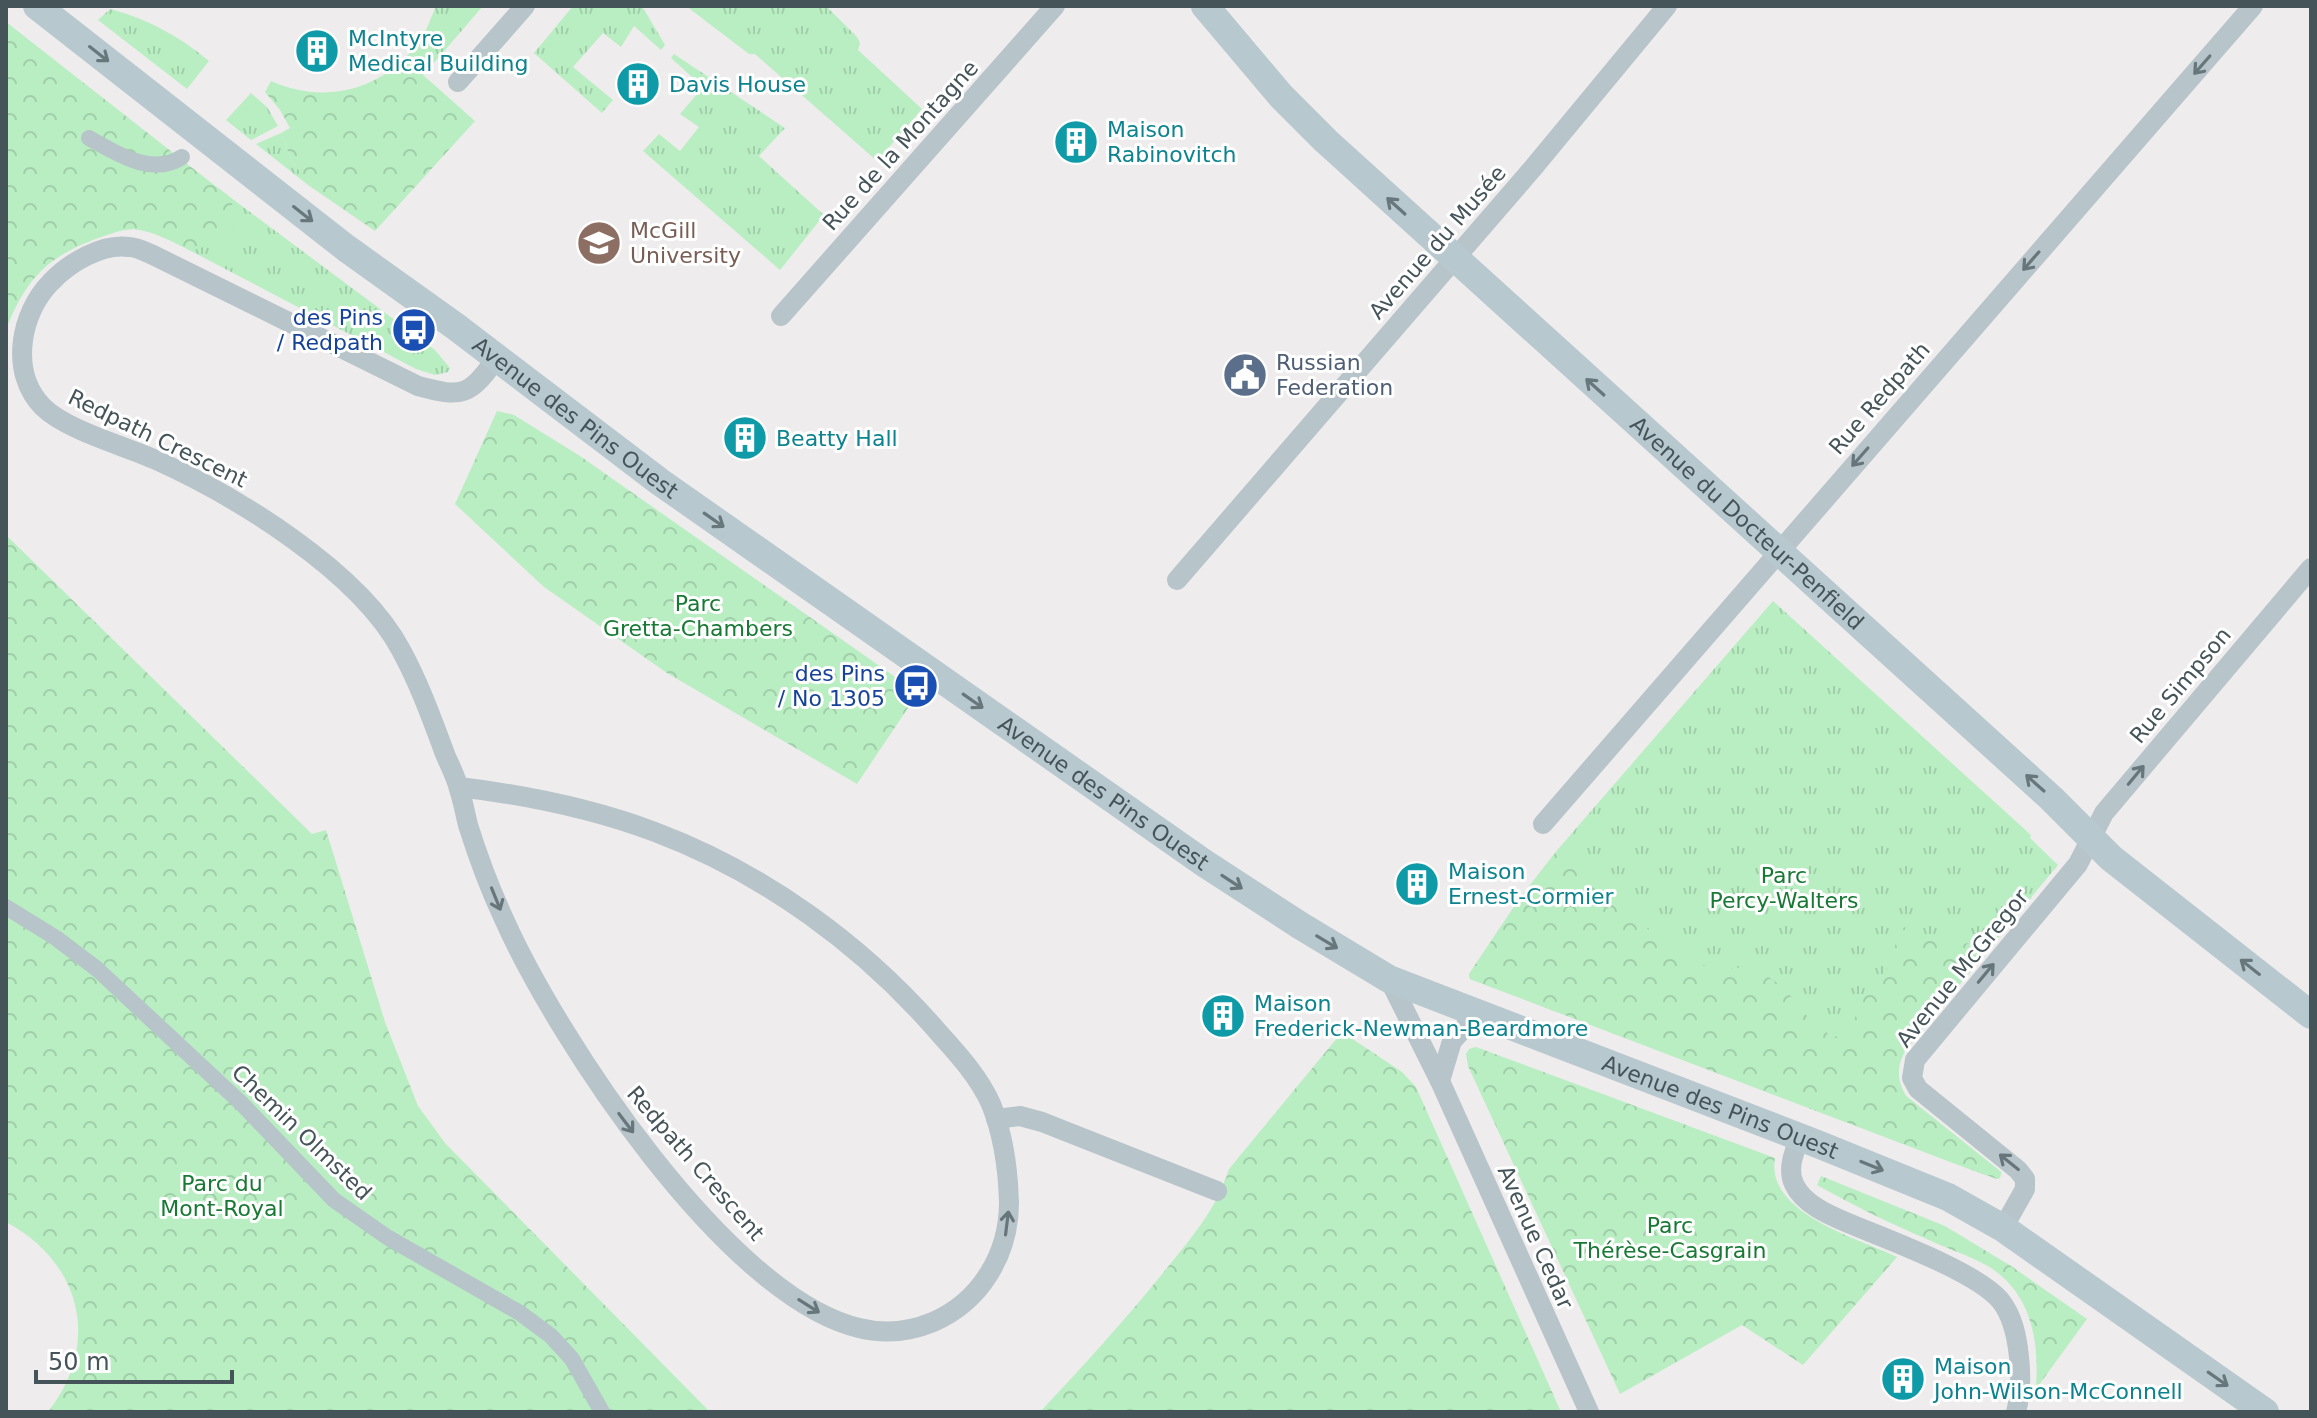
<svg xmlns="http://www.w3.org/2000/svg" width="2317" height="1418" viewBox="0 0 2317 1418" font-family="'DejaVu Sans',sans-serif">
<defs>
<pattern id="grass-tufts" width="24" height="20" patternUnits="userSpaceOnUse" patternTransform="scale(2)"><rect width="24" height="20" fill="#b9eec2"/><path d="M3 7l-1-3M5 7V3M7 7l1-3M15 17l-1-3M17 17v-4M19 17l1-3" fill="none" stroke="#a0cea9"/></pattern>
<pattern id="forest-crowns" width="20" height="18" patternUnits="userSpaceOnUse" patternTransform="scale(2)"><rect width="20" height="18" fill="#b9eec2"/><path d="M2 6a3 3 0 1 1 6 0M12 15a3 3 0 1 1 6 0" fill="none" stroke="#a0cea9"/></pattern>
</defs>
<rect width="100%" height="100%" fill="#efeced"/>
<!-- grass -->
<g fill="url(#grass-tufts)">
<path d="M436 6H483L433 64 409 54 424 35Z"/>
<path d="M573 6H642L665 45 661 50 634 26 621 47 603 33 573 67 613 100 602 113 534 53Z"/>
<path d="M686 6H826L857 37 860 43 858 50 922 109 877 161 755 54H749Z"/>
<path d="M110 9C148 19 179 36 209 61L187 89 98 20Z"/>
<path d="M6 22 159 144 435 350 450 368 448 372 435 375 416 369 191 251C173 242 154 231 134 229 122 229 109 234 98 238 46 257 26 279 6 329Z"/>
<path d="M674 54 785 128 759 156 824 215 780 270 643 151 659 134 680 151 699 127 680 114 703 87 671 58Z"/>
<path d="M251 93 267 107 278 126 251 140 226 120Z"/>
<path d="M281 133 292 162 310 183 308 185 256 144Z"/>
<path d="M1773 601 2031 835 2030 838 2058 865 1912 1040C1899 1059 1893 1075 1906 1096L2001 1172 2000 1178 1997 1179 1958 1165 1470 979 1469 974 1520 898 1559 848Z"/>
</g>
<!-- forest -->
<g fill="url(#forest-crowns)">
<path d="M6 22 232 199 233 235 225 240 191 251C173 242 154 231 134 229 122 229 109 234 98 238 46 257 26 279 6 329Z"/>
<path d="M409 54 433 64 423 75 475 121 375 231 308 185 309 183 292 162 281 133 290 128 280 110 265 92 271 81C320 103 372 93 409 54Z"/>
<path d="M497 411 514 415 580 456 918 693 857 784 667 673 544 587 455 504Z"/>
<path d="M6 535 312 834 326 830 385 1022 418 1106 445 1143 710 1412H48C102 1343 81 1262 6 1222Z"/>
<path d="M1559 848 1601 878 1638 922 1671 946 1694 962 1718 970 1743 967 1764 974 1782 986 1807 1016 1831 1036 1842 1037C1855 1028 1855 1012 1863 998 1867 991 1871 989 1876 983 1889 970 1896 953 1896 936L1904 927C1918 932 1931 940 1946 943 1984 951 2006 918 2029 894L2032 897 1904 1052C1896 1068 1897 1081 1906 1096L2001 1172 2000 1178 1997 1179 1470 979 1469 974 1520 898Z"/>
<path d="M1342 1032 1402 1072 1416 1087 1561 1412H1040C1084 1365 1127 1318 1167 1268 1192 1237 1217 1208 1229 1169Z"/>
<path d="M1476 1047 1775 1158C1765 1213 1857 1238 1897 1257L1803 1365 1742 1325 1620 1394 1468 1066 1466 1054 1469 1049Z"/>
<path d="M1821 1176 1945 1226 2011 1266 2087 1319 2036 1389C2039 1343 2033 1296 1991 1268 1975 1258 1957 1252 1940 1245 1906 1230 1872 1215 1839 1197L1817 1185Z"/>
</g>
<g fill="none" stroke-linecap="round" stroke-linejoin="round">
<!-- pedestrian -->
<g stroke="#b7c4c9" stroke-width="16">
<path d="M89 138C116 153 152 177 182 157"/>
<path d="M6 907 56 938 97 969 241 1103 334 1200 387 1237 520 1313 551 1336 572 1359 602 1412"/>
</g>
<!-- minor -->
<g stroke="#b7c4c9" stroke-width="20">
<path d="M458 82 525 6"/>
<path d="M781 316 1055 6"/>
<path d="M1177 580 1533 168 1667 6"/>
<path d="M459 787C526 795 591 808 655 832 764 873 863 945 939 1033 958 1054 979 1077 991 1104 1003 1134 1008 1169 1009 1202 1009 1254 981 1301 933 1322 909 1332 883 1334 859 1328 727 1297 557 1038 504 919 490 889 478 857 468 825 465 813 463 801 459 789 456 777 450 766 445 754 432 719 419 683 401 650 359 571 236 496 156 460 125 446 66 430 43 407 9 373 20 313 51 282 69 263 102 243 129 247 137 247 146 252 153 255L418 386C463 398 469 396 496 359"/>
<path d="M1543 824 2253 6"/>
<path d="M1389 979 1440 1081 1589 1412"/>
<path d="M1440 1081 1452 1041 1477 1014"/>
<path d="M996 1119 1020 1116 1042 1122 1217 1191"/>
<path d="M1800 1137C1794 1152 1787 1169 1794 1184 1803 1204 1829 1215 1848 1223 1886 1239 1975 1271 2000 1300 2013 1316 2017 1337 2019 1357 2021 1375 2021 1394 2016 1412"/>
<path d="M2003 1228 2025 1189V1179L2018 1170 1918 1089 1912 1078 1915 1060 2078 864 2104 813 2311 568"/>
</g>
<!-- secondary -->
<g stroke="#b7c8ce" stroke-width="28">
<path id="s1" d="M37 6 346 248 455 326 660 482 1204 863 1301 926 1389 979 1820 1145 1948 1197 2003 1228 2265 1412"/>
<path id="s2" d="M1205 6 1281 96 1326 141 2051 798 2111 858 2311 1015"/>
</g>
</g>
<!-- one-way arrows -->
<defs><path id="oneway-shaft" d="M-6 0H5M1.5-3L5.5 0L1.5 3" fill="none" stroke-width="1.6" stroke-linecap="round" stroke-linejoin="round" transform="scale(2)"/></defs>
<g stroke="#67777c">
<use href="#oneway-shaft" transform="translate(99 54) rotate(38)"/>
<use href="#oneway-shaft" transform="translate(1396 206) rotate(-138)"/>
<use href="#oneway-shaft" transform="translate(303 214) rotate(38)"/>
<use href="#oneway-shaft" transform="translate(1595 387) rotate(-138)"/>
<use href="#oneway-shaft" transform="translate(714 520) rotate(35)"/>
<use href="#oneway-shaft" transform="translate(973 701) rotate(35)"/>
<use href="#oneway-shaft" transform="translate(2035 783) rotate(-138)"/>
<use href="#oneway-shaft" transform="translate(1232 882) rotate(33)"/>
<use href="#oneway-shaft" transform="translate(1327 942) rotate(31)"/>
<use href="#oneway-shaft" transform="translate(2250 967) rotate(-142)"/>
<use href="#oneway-shaft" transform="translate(1872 1166) rotate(22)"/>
<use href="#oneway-shaft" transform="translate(2218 1379) rotate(35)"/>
</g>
<g stroke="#67767b">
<use href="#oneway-shaft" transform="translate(2202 65) rotate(131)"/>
<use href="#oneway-shaft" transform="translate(2031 261) rotate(131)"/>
<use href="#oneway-shaft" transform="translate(1860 457) rotate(131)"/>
<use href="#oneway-shaft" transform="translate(2136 775) rotate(-50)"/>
<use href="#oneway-shaft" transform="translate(496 899) rotate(68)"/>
<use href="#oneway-shaft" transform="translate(1986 973) rotate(-50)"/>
<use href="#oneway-shaft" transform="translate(626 1123) rotate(53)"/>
<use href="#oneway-shaft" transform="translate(2009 1162) rotate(-141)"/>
<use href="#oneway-shaft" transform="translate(1007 1223) rotate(-83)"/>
<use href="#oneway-shaft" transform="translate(809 1306) rotate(32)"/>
</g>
<!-- icons -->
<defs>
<g id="building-disc" transform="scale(2.3)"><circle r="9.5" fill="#0f9aa8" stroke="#fff"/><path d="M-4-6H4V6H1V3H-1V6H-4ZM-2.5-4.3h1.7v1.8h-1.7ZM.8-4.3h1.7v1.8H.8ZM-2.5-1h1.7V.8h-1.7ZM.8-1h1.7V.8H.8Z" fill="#fff"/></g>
<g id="university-disc" transform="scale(2.3)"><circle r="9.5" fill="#8d6e63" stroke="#fff"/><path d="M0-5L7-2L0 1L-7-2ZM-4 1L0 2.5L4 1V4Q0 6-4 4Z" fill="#fff"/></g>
<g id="bus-disc" transform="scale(2.3)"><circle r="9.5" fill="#1a4fb4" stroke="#fff"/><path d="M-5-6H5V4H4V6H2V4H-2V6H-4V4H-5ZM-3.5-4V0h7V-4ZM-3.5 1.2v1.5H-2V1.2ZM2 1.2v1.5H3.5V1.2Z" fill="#fff"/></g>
<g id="civic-disc" transform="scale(2.3)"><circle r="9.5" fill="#5c6f8a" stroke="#fff"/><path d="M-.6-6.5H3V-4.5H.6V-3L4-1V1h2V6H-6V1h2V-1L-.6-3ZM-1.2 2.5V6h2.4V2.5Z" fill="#fff"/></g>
</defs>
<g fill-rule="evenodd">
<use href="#building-disc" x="317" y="51"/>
<use href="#building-disc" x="638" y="84"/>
<use href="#building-disc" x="1076" y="142"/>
<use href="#university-disc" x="599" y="243"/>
<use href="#bus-disc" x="414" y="330"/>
<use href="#civic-disc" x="1245" y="375"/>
<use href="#building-disc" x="745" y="438"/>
<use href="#bus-disc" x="916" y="686"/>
<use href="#building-disc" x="1417" y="884"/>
<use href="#building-disc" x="1223" y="1016"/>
<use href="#building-disc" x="1903" y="1379"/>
</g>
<g text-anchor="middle" stroke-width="6" stroke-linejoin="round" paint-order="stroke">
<!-- culture labels -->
<g font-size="22" fill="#0d838f" stroke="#fff" text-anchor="start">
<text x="348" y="46">McIntyre<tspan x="348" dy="25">Medical Building</tspan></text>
<text x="669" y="92">Davis House</text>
<text x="1107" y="137">Maison<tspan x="1107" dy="25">Rabinovitch</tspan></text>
<text x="776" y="446">Beatty Hall</text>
<text x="1448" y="879">Maison<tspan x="1448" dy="25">Ernest-Cormier</tspan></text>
<text x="1254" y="1011">Maison<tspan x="1254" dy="25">Frederick-Newman-Beardmore</tspan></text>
<text x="1934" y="1374">Maison<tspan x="1934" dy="25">John-Wilson-McConnell</tspan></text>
</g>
<!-- street labels -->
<g font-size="22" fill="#455459" stroke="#fff">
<text transform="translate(900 145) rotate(-48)" y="8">Rue de la Montagne</text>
<text transform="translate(1437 242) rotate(-49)" y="8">Avenue du Musée</text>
<text transform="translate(1879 398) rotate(-49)" y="8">Rue Redpath</text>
<text dy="8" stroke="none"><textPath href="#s1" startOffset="678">Avenue des Pins Ouest</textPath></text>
<text transform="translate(158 438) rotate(26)" y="8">Redpath Crescent</text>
<text dy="8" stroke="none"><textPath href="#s2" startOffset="750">Avenue du Docteur-Penfield</textPath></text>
<text transform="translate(2180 685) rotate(-50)" y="8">Rue Simpson</text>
<text dy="8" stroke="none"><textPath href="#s1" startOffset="1326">Avenue des Pins Ouest</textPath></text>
<text transform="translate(1962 968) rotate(-51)" y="8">Avenue McGregor</text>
<text dy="8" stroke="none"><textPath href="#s1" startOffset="2022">Avenue des Pins Ouest</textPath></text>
<text transform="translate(302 1132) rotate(44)" y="8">Chemin Olmsted</text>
<text transform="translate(696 1163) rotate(49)" y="8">Redpath Crescent</text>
<text transform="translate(1536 1237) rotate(66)" y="8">Avenue Cedar</text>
</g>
<!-- education labels -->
<g font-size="22" fill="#785e54" stroke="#fff" text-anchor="start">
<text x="630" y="238">McGill<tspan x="630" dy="25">University</tspan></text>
</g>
<!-- transit labels -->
<g font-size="22" fill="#164399" stroke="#fff" text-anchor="end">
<text x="383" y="325">des Pins<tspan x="383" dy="25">/ Redpath</tspan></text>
<text x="885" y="681">des Pins<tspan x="885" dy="25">/ No 1305</tspan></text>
</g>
<!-- service labels -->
<g font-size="22" fill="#4e5e75" stroke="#fff" text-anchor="start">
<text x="1276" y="370">Russian<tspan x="1276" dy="25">Federation</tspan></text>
</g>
<!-- park labels -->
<g font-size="22" fill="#177933" stroke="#fff">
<text x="698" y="611">Parc<tspan x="698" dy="25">Gretta-Chambers</tspan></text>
<text x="1784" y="883">Parc<tspan x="1784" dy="25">Percy-Walters</tspan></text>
<text x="222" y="1191">Parc du<tspan x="222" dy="25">Mont-Royal</tspan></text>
<text x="1670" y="1233">Parc<tspan x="1670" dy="25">Thérèse-Casgrain</tspan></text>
</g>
</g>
<!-- border -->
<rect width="2317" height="1418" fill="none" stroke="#455459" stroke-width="16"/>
<!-- scale -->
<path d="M36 1370v12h196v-12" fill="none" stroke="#455459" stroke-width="4"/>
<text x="48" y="1370" font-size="24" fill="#455459" stroke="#ffffff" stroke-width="6" paint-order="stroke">50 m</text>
</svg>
